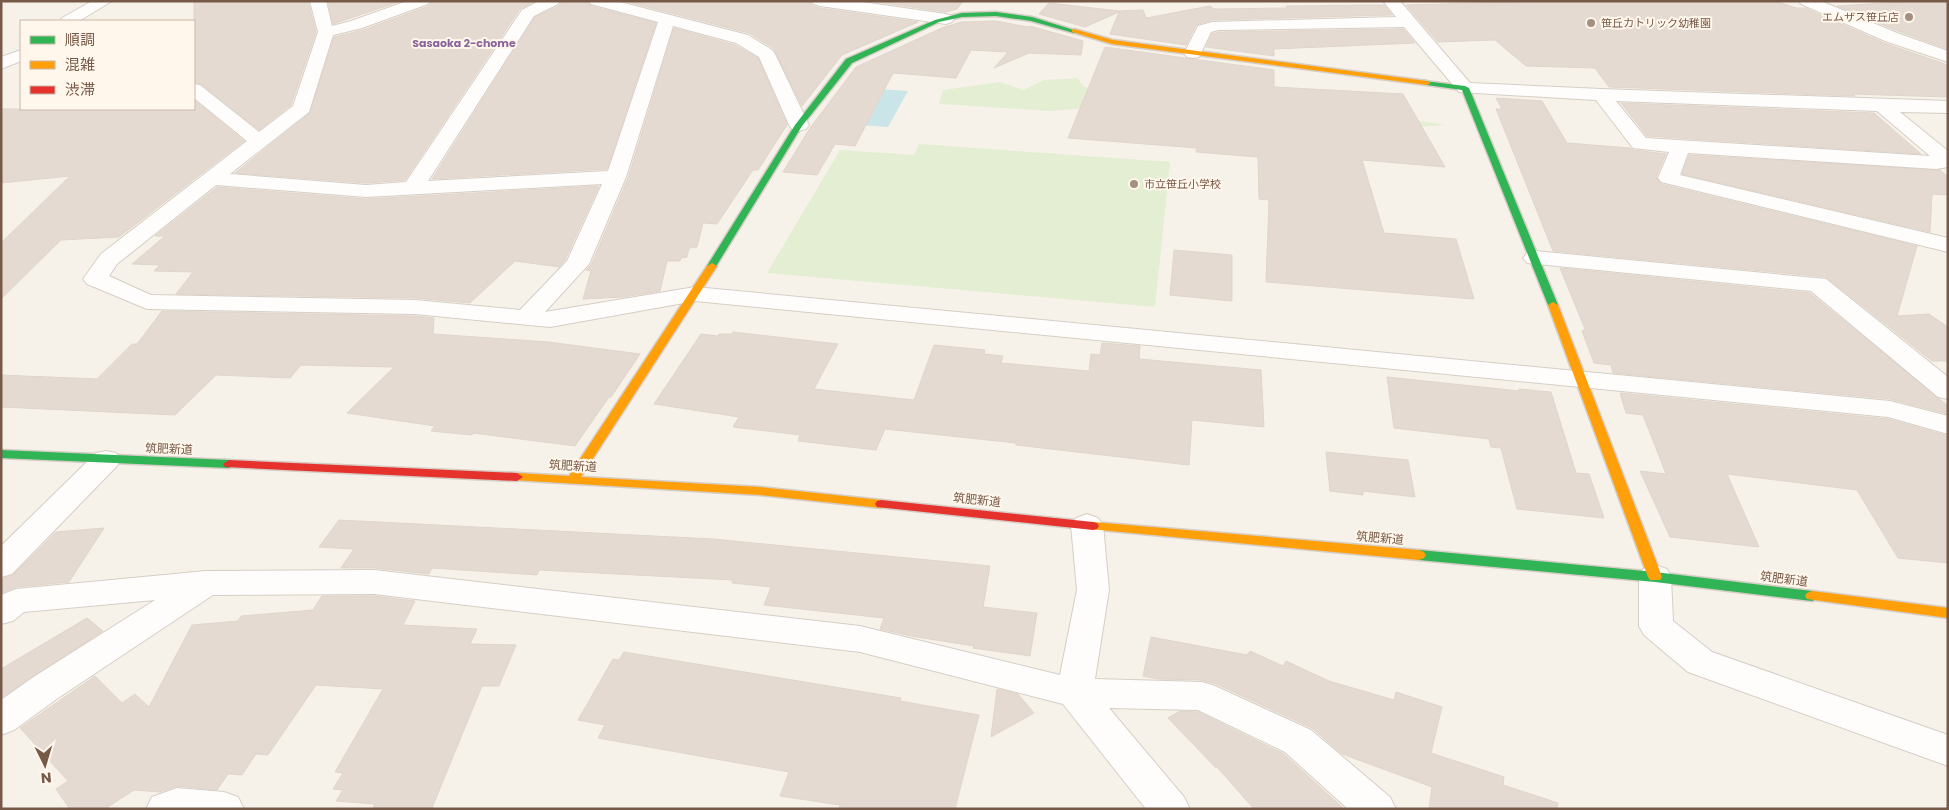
<svg xmlns="http://www.w3.org/2000/svg" width="1949" height="810" viewBox="0 0 1949 810" font-family="Poppins,'Noto Sans JP',sans-serif">
<rect width="100%" height="100%" fill="#f7f2e9"/>
<!-- green -->
<g fill="#e3eed3">
<path d="M1077 78 1084 87 1325 105 1445 125 1346 132 1094 107 1052 111 939 104 943 90 1000 82 1023 90 1044 80Z"/>
<path d="M919 144 1170 162 1155 307 767 273 840 150 914 155Z"/>
</g>
<!-- water -->
<path fill="#cae5e8" d="M865 88 908 91 888 127 843 124Z"/>
<!-- building -->
<g fill="#e4dad1" stroke="#e0d5cb">
<path d="M194 1H308L316 32 291 105 259 130 201 84 194 82Z"/>
<path d="M328 1H401L333 24Z"/>
<path d="M432 1H535L520 9 405 180 366 183 235 173 310 113 334 37 363 30 429 6Z"/>
<path d="M562 1H587L591 6 656 23 607 169 432 179 535 17 559 6Z"/>
<path d="M624 1H810L813 6 820 8 918 22 842 55 802 106 776 53 773 48 749 33Z"/>
<path d="M870 1H963L957 9 946 12Z"/>
<path d="M1545 1H1774L1797 8H1805L1884 43 1948 65V97L1852 94 1855 96 1609 87 1595 68 1526 66 1495 40 1438 42 1406 5Z"/>
<path d="M1916 1H1948V49L1898 31 1837 6Z"/>
<path d="M1049 3 1119 11 1143 10 1146 18 1210 6 1214 9 1287 8 1286 6 1371 5H1384L1392 15 1212 20 1196 25 1186 45 1110 34 1119 12 1085 27 1039 14Z"/>
<path d="M996 21 1028 27 1030 26 1083 41 1081 55 1029 53 994 68 1008 52 971 50 956 78 893 73 855 146 835 144 817 175 783 172 810 128 856 67 944 27 962 22Z"/>
<path d="M674 28 735 45 758 58 787 125 758 170H753L717 224 703 223 697 247 689 248 687 257 681 258 680 261H667L660 291 623 297 583 299 591 271 586 270 591 265 628 178Z"/>
<path d="M1403 29 1415 43 1274 49V56L1206 47 1212 34 1219 32Z"/>
<path d="M1105 47 1274 70V87L1403 94 1445 167 1362 160 1384 233 1456 239 1474 299 1266 282 1269 200 1259 199 1258 157 1196 152 1197 148 1068 138Z"/>
<path d="M1496 98 1542 101 1567 143 1630 148 1633 150 1666 154 1656 177 1661 184 1917 246 1897 316 1929 314 1948 327V361H1932L1826 277 1553 251 1496 109H1502Z"/>
<path d="M194 100 244 141 119 237 61 240 1 299V243L70 176 1 183V109H194Z"/>
<path d="M1621 103 1874 113 1921 154 1647 136Z"/>
<path d="M1689 155 1940 170 1948 177V195L1932 194 1930 232 1682 174Z"/>
<path d="M599 186 565 260 559 267 515 261 470 303 415 298 176 294 193 272 154 271 160 265 132 264 165 236H155L217 187 366 199Z"/>
<path d="M1174 250 1232 255V301L1170 295Z"/>
<path d="M1560 268 1810 293 1948 406V414L1890 399 1613 373 1611 365 1594 363 1582 331 1585 329Z"/>
<path d="M162 311 415 316 434 318 433 334 548 342 640 354 611 397H609L575 446 473 433 472 435 431 431 435 426 347 413 394 367 301 365 290 378 216 375 175 415 1 407V375L97 379 132 344H137Z"/>
<path d="M733 332 838 344 814 389 914 400 934 345 985 350 984 354 1003 356 1001 363 1089 371 1091 354 1100 355 1102 343 1140 346 1139 359 1261 370 1264 427 1192 420 1189 465 1016 445V443L885 429 876 450 798 441 800 435 733 427 739 417 654 404 701 334 718 336 719 334H732Z"/>
<path d="M1387 377 1519 391V389L1551 392 1576 473 1589 474 1604 518 1517 509 1501 448 1491 447 1489 439 1394 428Z"/>
<path d="M1620 393 1888 419 1948 436V563L1898 558 1857 490 1727 474 1759 547 1670 537 1640 471 1666 474 1643 415 1626 413Z"/>
<path d="M1326 452 1408 460 1415 497 1363 491V495L1330 491Z"/>
<path d="M339 520 713 539 990 566 983 607 1037 613 1030 656 973 648 974 646 911 636 880 629 884 618 764 605 771 587 732 583 733 580 539 570 537 575 432 568 429 574 374 568H341L354 549 319 547Z"/>
<path d="M104 528 69 582 16 587 1 593V579L13 575 56 532Z"/>
<path d="M322 596H374L415 601 403 625 477 629 470 644 516 645 499 686H482L432 808H373L375 804 336 801 343 790 333 789 343 773 335 772 383 689 316 685 268 755 256 754 242 775 228 774 217 790 177 786 160 792 134 790 105 809H70L56 789 68 781 20 728 95 676 122 703 135 694 149 707 192 625 238 621 241 616 313 610Z"/>
<path d="M87 618 103 631 1 698V669Z"/>
<path d="M1151 637 1247 655 1250 651 1283 666 1286 661 1329 681 1394 700 1396 692 1442 707 1431 753 1504 777 1503 785 1558 803 1557 809H1429L1432 787 1342 754 1312 728 1216 684 1202 680 1158 679 1143 676Z"/>
<path d="M624 652 901 698 900 701 979 715 955 809H839L840 805 780 796 789 772 598 738 605 725 578 720 613 659 619 660Z"/>
<path d="M997 689 1018 694 1034 713 991 737Z"/>
<path d="M1180 711 1198 712 1284 754 1344 809H1254L1217 767 1216 768 1168 718Z"/>
</g>
<g fill="none" stroke-linecap="round" stroke-linejoin="round">
<!-- street casing -->
<g stroke="#d6cec6" stroke-width="2">
<g id="street">
<path d="M92 1H112L79 21H60L62 18Z"/>
<path d="M310 1H326L332 26 351 21 407 1H430L428 4 362 28 333 35 309 112 230 174 366 185 406 182 522 10 539 1H560L558 4 534 16 428 181 608 171 658 22 591 4 589 1H616L748 35 772 50 775 54 809 125 806 129 799 131 792 129 789 125 759 57 736 43 673 26 626 177 589 264 545 312 695 287 1890 401 1948 416V434L1888 417 695 301 550 327 415 314 147 309 87 284 83 279 101 254 247 141 194 98V84L200 85 259 132 293 106 318 32ZM602 184 567 261 520 310 415 300 151 295 109 276 117 264 216 185 366 197Z"/>
<path d="M812 1H855L946 14 952 16 954 19 952 22 946 24 820 6 814 4Z"/>
<path d="M1383 1H1400L1470 83 1601 89 1948 101V113L1900 112 1948 151V167L1936 169 1688 153 1680 175 1948 238V252L1661 182 1658 178 1669 152 1633 148 1596 100 1459 92 1404 27 1219 30 1211 32 1199 57 1193 58 1187 57 1184 53 1198 26 1212 22 1396 17ZM1616 101 1877 111 1930 156 1646 138Z"/>
<path d="M1799 1H1821L1897 33 1948 51V62L1885 41 1801 4Z"/>
<path d="M21 50V61L1 69V57Z"/>
<path d="M1535 251 1826 279 1948 377V399L1938 397 1811 291 1527 263 1523 258 1527 253Z"/>
<path d="M106 451 116 453 121 460 116 467 12 574 1 577V546L96 453Z"/>
<path d="M1087 514 1098 518 1103 525 1109 590 1095 679 1202 682 1215 686 1311 730 1390 797 1396 809H1348L1285 752 1198 710 1109 708 1184 797 1190 809H1146L1063 704 860 652 374 594 213 595 58 698 14 730 1 735V700L32 678 155 600 24 612 13 621 1 624V595L16 589 206 571 374 570 860 626 1060 675 1077 590 1071 525 1076 518Z"/>
<path d="M1655 565 1667 569 1671 577 1673 621 1712 652 1948 735V766L1688 672 1644 635 1639 626V577L1643 569Z"/>
<path d="M177 788 224 792 238 797 244 809H146L152 797Z"/>
</g>
</g>
<!-- fast casing -->
<g stroke="#d6cec6" stroke-width="3">
<g id="fast">
<path d="M996 12 1032 17 1077 31 1074 33 1031 21 996 16 962 17 939 22 852 63 802 126 715 268H709L707 266 795 125 846 59 935 20 962 13Z"/>
<path d="M1424 81 1465 86 1469 88 1558 305 1557 307 1553 308 1548 305 1462 90 1427 85 1423 83Z"/>
<path d="M1 450 229 460 235 464 229 468 1 458Z"/>
<path d="M1419 550 1655 572 1812 591 1817 593 1819 596 1817 599 1812 601 1655 582 1419 560 1414 558 1412 555 1414 552Z"/>
</g>
</g>
<!-- slow casing -->
<g stroke="#d6cec6" stroke-width="3">
<g id="slow">
<path d="M1074 29 1113 40 1427 81 1431 83 1427 85 1112 44 1072 32V30Z"/>
<path d="M712 263 717 266 581 477 760 487 881 500 885 501 887 504 885 507 881 508 760 495 513 480 511 477 517 473 569 476 707 266Z"/>
<path d="M1553 302 1558 305 1662 577 1660 580H1650L1648 577 1548 305Z"/>
<path d="M1093 522 1419 550 1424 552 1426 555 1424 558 1419 560 1089 529 1087 526 1089 523Z"/>
<path d="M1812 591 1948 608V618L1807 599 1805 596 1807 593Z"/>
</g>
</g>
<!-- jam casing -->
<g stroke="#d6cec6" stroke-width="3">
<g id="jam">
<path d="M229 460 517 473 523 477 517 481 225 467 223 464Z"/>
<path d="M881 500 1093 522 1097 523 1099 526 1097 529 1093 530 877 507 875 504 877 501Z"/>
</g>
</g>
<!-- street -->
<use href="#street" fill="#fefdfc" fill-rule="evenodd"/>
<!-- fast -->
<use href="#fast" fill="#30b455" fill-rule="evenodd"/>
<!-- slow -->
<use href="#slow" fill="#ff9f0a" fill-rule="evenodd"/>
<!-- jam -->
<use href="#jam" fill="#e5322d" fill-rule="evenodd"/>
</g>
<!-- markers -->
<g fill="#a48f80" stroke="#fff7eb" stroke-width="2">
<circle cx="1909" cy="17" r="5"/>
<circle cx="1591" cy="23" r="5"/>
<circle cx="1134" cy="184" r="5"/>
</g>
<g text-anchor="middle" stroke-width="4" stroke-linejoin="round" paint-order="stroke">
<!-- far-poi labels -->
<g font-size="11" fill="#775948" stroke="#fff7eb" text-anchor="start">
<text x="1899" y="21" text-anchor="end">エムザス笹丘店</text>
<text x="1601" y="27">笹丘カトリック幼稚園</text>
<text x="1144" y="188">市立笹丘小学校</text>
</g>
<!-- far-neighbourhood labels -->
<g font-size="11" font-weight="bold" fill="#89639a" stroke="#fff7eb">
<text x="464" y="47">Sasaoka 2-chome</text>
</g>
<!-- street labels -->
<g font-size="12" fill="#775948" stroke="#fff7eb">
<text transform="translate(169 449) rotate(2)" y="4">筑肥新道</text>
<text transform="translate(573 466) rotate(3)" y="4">筑肥新道</text>
<text transform="translate(977 500) rotate(6)" y="4">筑肥新道</text>
<text transform="translate(1380 538) rotate(5)" y="4">筑肥新道</text>
<text transform="translate(1784 579) rotate(7)" y="4">筑肥新道</text>
</g>
</g>
<!-- border -->
<rect width="1949" height="810" fill="none" stroke="#775948" stroke-width="5"/>
<!-- legend -->
<rect x="20" y="20" width="175" height="90" fill="#fff7eb" stroke="#c9b8aa"/>
<rect x="30" y="36" width="25" height="8" fill="#30b455" stroke="#c9b8aa"/>
<text x="65" y="45" font-size="15" fill="#775948">順調</text>
<rect x="30" y="61" width="25" height="8" fill="#ff9f0a" stroke="#c9b8aa"/>
<text x="65" y="70" font-size="15" fill="#775948">混雑</text>
<rect x="30" y="86" width="25" height="8" fill="#e5322d" stroke="#c9b8aa"/>
<text x="65" y="95" font-size="15" fill="#775948">渋滞</text>
<!-- north arrow -->
<g transform="translate(45 765) rotate(175)" stroke="#fff7eb" stroke-width="4" paint-order="stroke">
<path d="M0-4L9 19L0 12L-9 19Z" fill="#775948"/>
<text y="-8" font-size="14" font-weight="bold" text-anchor="middle" fill="#775948">N</text>
</g>
</svg>
